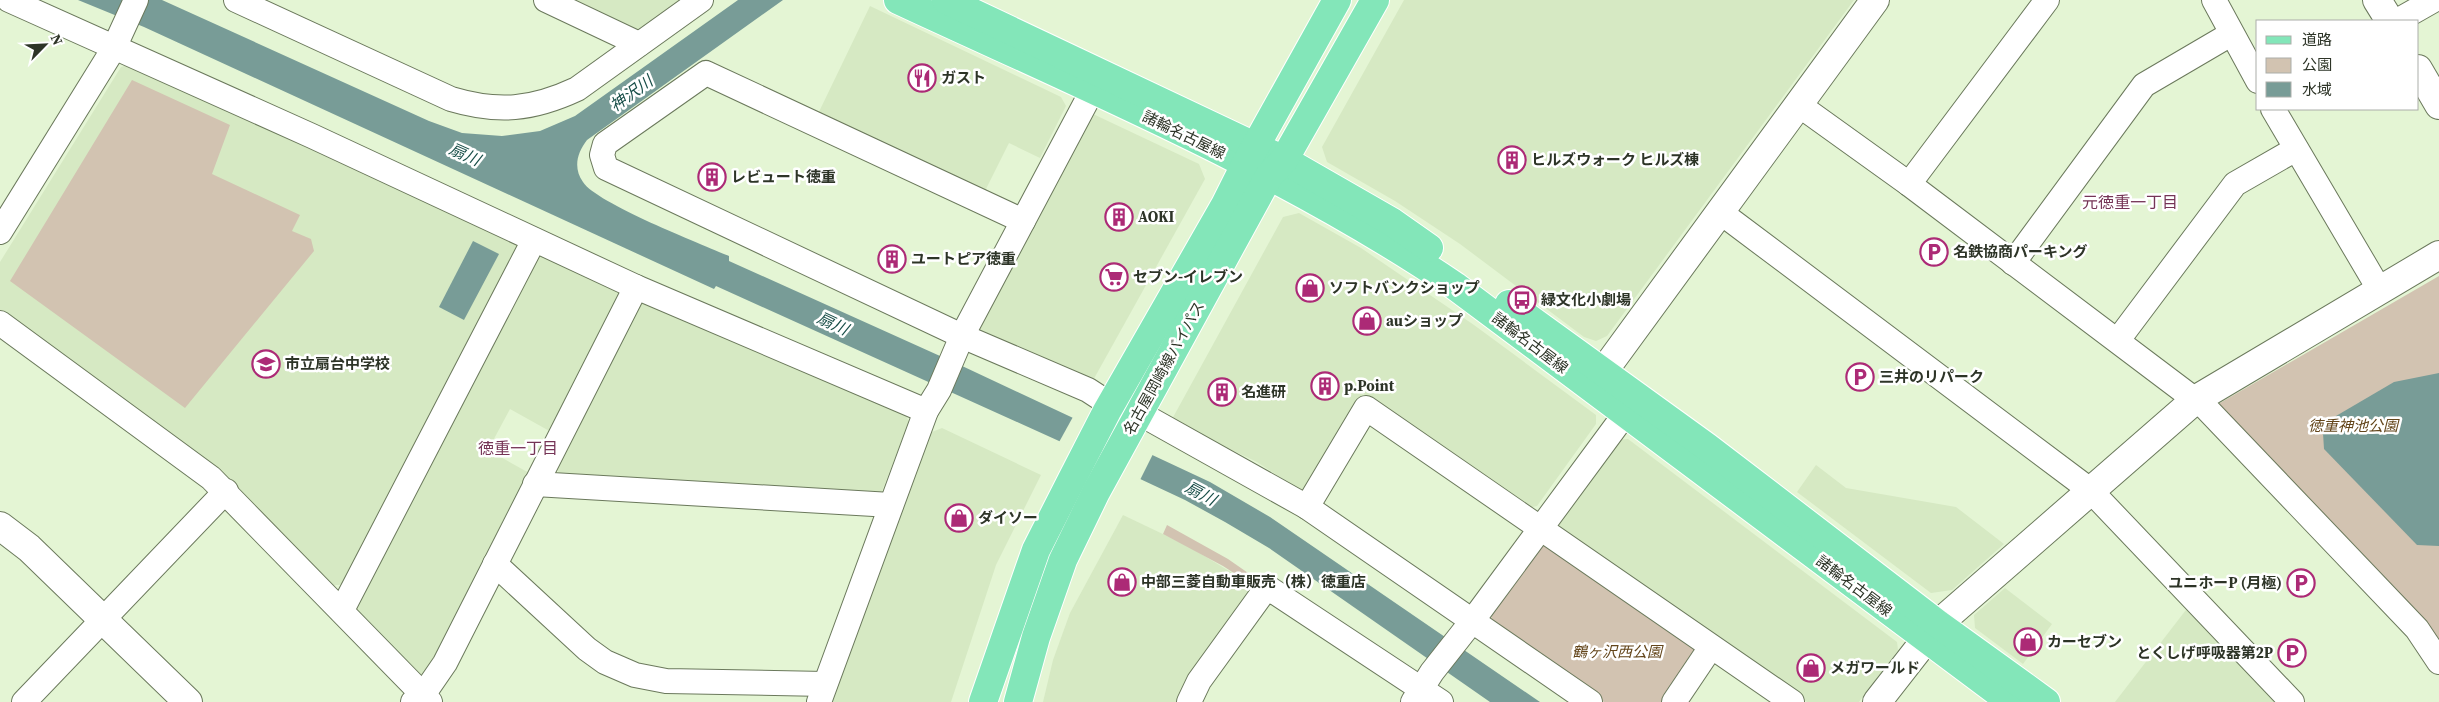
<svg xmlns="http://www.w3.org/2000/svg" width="2439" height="702" viewBox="0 0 2439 702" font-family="'Source Serif 4','Noto Sans JP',serif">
<rect width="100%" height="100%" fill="#e4f5d4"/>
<!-- built -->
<g fill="#d6e9c3">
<path d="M565 0H687L638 33Z"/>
<path d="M1404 0H1854L1607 336 1596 341 1584 337 1460 244 1395 201 1327 162 1322 147Z"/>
<path d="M870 6 1061 97 1066 106 1040 158 1009 143 983 195 816 118Z"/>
<path d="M131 64 515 243 518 251 346 584 329 586 222 472 0 311V262L121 67Z"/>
<path d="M1093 114 1199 164 1205 179 1091 384 982 336 978 325Z"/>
<path d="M1299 213 1361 248 1474 325 1596 415V424L1537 506 1528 508 1363 394 1309 490 1301 491 1257 462 1171 421 1283 217Z"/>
<path d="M545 251 616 283 621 296 553 433 510 409 488 450 531 474 427 676H415L357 615 354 604 533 257Z"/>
<path d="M646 299 905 413 909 422 882 491 876 495 563 479 554 465 634 303Z"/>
<path d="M942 428 1041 475 996 565 951 702H829L927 434Z"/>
<path d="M1628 439 1897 642 1898 650 1859 702H1807L1559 533 1556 520 1617 440Z"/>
<path d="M1816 465 1846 488 1956 507 2004 544 1952 590 1931 593 1797 492Z"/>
<path d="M1123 515 1188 546 1257 588 1182 702H1043L1053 660 1070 613Z"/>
<path d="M2005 588 2052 624 2023 664 1975 628 1974 615Z"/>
<path d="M2189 606 2284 702H2115Z"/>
</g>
<!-- green -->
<g fill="#d2c3b1">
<path d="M132 80 230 125 212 174 300 215 292 231 311 239 314 251 185 408 10 281Z"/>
<path d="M2439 276V650L2219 407 2220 403Z"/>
<path d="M1167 525 1228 559 1261 582 1257 588 1223 566 1163 534Z"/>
<path d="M1549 545 1696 647 1697 656 1665 702H1604L1492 623 1491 614 1539 546Z"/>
</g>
<!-- water -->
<g fill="#789c97">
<path d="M78 0H162L429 121 462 133 502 136 540 131 575 116 738 0H783L587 140C577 153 573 168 583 182 596 203 701 244 729 256V261L960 365 1210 482 1270 517 1540 702H1490L1269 548 1225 522 1185 500 1059 441 716 286 714 289 144 27Z"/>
<path d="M473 241 499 254 464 320 439 307Z"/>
<path d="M2439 373V546L2417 545 2324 449 2323 433 2336 416 2394 382Z"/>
</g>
<!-- pier -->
<path fill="#e4f5d4" d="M1074 415 1154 452 1139 482 1058 444Z"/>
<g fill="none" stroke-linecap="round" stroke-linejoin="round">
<!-- street casing -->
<g stroke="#6b795c" stroke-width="26">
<g id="street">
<path d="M9 0 312 136 636 287 926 411"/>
<path d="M236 0 451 99C498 113 532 110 577 89L701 0"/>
<path d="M546 0 639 44"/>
<path d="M2214 0 2258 81"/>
<path d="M2397 21 2434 0"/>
<path d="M1799 105 1909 184 2206 408 2417 629 2439 662"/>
<path d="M2273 109 2379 289"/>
<path d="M1909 184 2047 0"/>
<path d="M1720 212 2090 490 2292 702"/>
<path d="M1023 221 706 73 605 144 602 155 606 168 962 336 1088 390 1111 405"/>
<path d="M0 232 114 48 136 0"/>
<path d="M2013 263 2144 85 2231 34"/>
<path d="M0 323 211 478 430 702"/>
<path d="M2118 340 2235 184 2296 149"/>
<path d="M1139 413 1307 507 1590 702"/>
<path d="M535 484 891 505"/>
<path d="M1307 507 1366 408 1792 702"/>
<path d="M495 564 587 649 605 662 635 675 666 681 825 684"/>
<path d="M342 610 534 240"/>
<path d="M24 702 226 491"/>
<path d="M413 702 423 695 445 663 636 287"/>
<path d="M819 702 926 411 939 390 962 336 1092 91"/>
<path d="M1189 702 1199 681 1267 587 1441 702"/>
<path d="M1413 702 1432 672 1473 620 1625 414"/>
<path d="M1674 702 1711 647"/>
</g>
</g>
<!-- secondary casing -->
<g stroke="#6b795c" stroke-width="30">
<g id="secondary">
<path d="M2377 0 2390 21"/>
<path d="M2418 69 2439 105"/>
<path d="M1603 372 1875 0"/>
<path d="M0 526 29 548 188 702"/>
<path d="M1877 702 1938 624 2195 400 2439 255"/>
</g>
</g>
<!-- primary casing -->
<g stroke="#fff" stroke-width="30">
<g id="primary">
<path d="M898 0C1087 88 1282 169 1455 286L2011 702"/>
<path d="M946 0 1284 160 1392 222 1429 248"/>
<path d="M1509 304 1707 447 1938 624 2046 702"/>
<path d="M983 702 1036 550 1071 481 1107 411 1225 205 1245 165 1337 0"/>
<path d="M1018 702 1036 637 1063 560 1096 492 1269 176 1284 160 1375 0"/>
</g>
</g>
<!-- street -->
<use href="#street" stroke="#fff" stroke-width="24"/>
<!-- secondary -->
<use href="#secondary" stroke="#fff" stroke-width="28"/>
<!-- primary -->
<use href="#primary" stroke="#83e6b9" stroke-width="28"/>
</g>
<!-- icons -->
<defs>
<g id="restaurant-ring" transform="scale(1.4375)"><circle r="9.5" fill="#fff" stroke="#ac2a76" stroke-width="1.5"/><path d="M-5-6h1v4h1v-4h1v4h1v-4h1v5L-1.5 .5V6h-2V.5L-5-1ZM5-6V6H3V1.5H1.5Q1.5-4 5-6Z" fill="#ac2a76"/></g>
<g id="building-ring" transform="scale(1.4375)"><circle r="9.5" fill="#fff" stroke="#ac2a76" stroke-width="1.5"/><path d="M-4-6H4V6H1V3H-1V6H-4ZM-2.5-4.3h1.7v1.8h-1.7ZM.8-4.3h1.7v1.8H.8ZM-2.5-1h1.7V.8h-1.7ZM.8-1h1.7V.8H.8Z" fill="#ac2a76"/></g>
<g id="parking-ring" transform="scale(1.4375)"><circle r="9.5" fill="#fff" stroke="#ac2a76" stroke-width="1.5"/><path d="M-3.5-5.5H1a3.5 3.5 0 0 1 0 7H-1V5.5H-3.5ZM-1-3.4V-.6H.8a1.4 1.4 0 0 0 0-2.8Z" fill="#ac2a76"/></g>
<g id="supermarket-ring" transform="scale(1.4375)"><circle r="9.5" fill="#fff" stroke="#ac2a76" stroke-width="1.5"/><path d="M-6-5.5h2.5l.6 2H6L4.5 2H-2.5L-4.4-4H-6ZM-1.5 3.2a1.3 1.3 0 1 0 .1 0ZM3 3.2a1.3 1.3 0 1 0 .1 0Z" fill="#ac2a76"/></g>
<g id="shop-ring" transform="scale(1.4375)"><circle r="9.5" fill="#fff" stroke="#ac2a76" stroke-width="1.5"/><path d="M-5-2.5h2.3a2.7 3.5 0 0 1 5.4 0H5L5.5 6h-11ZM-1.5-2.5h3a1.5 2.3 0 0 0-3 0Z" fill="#ac2a76"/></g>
<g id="bus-ring" transform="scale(1.4375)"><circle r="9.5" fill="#fff" stroke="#ac2a76" stroke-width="1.5"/><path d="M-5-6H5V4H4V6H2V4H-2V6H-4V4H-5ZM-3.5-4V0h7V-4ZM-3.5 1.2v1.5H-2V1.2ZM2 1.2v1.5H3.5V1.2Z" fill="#ac2a76"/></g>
<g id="school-ring" transform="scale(1.4375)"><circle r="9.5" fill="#fff" stroke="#ac2a76" stroke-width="1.5"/><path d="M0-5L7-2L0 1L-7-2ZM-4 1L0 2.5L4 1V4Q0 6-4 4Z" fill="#ac2a76"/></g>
</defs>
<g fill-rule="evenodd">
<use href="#restaurant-ring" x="922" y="78"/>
<use href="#building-ring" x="1512" y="160"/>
<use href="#building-ring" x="712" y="177"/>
<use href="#building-ring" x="1119" y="217"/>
<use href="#parking-ring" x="1934" y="252"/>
<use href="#building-ring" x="892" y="259"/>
<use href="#supermarket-ring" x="1114" y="277"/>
<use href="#shop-ring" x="1310" y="288"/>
<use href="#bus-ring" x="1522" y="300"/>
<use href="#shop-ring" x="1367" y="321"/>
<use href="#school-ring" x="266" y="364"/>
<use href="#parking-ring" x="1860" y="377"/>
<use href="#building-ring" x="1325" y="386"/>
<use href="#building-ring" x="1222" y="392"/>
<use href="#shop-ring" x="959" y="518"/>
<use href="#shop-ring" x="1122" y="582"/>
<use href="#parking-ring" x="2301" y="583"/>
<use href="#shop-ring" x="2028" y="642"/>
<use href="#parking-ring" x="2292" y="653"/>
<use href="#shop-ring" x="1811" y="668"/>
</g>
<g text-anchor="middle" stroke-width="5" stroke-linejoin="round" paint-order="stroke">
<!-- poi labels -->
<g font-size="15" font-weight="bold" fill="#2d3427" stroke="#fff" text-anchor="start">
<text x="941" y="83">ガスト</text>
<text x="1531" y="165">ヒルズウォーク ヒルズ棟</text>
<text x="731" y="182">レビュート徳重</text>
<text x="1138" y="222">AOKI</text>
<text x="1953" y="257">名鉄協商パーキング</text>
<text x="911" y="264">ユートピア徳重</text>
<text x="1133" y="282">セブン-イレブン</text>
<text x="1329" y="293">ソフトバンクショップ</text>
<text x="1541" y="305">緑文化小劇場</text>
<text x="1386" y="326">auショップ</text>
<text x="285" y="369">市立扇台中学校</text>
<text x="1879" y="382">三井のリパーク</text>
<text x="1344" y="391">p.Point</text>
<text x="1241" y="397">名進研</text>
<text x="978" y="523">ダイソー</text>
<text x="1141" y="587">中部三菱自動車販売（株）徳重店</text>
<text x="2282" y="588" text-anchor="end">ユニホーP (月極)</text>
<text x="2047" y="647">カーセブン</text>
<text x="2273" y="658" text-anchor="end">とくしげ呼吸器第2P</text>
<text x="1830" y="673">メガワールド</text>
</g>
<!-- street labels -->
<g font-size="15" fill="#2d3427" stroke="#fff">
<text transform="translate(1184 135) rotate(26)" y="5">諸輪名古屋線</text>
<text transform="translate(1530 343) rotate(37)" y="5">諸輪名古屋線</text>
<text transform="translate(1164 368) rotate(-61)" y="5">名古屋岡崎線バイパス</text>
<text transform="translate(1854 586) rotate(37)" y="5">諸輪名古屋線</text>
</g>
<!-- park labels -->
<g font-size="15" font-style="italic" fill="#63451a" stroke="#fff">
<text x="2353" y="431">徳重神池公園</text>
<text x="1617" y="657">鶴ヶ沢西公園</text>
</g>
<!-- water labels -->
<g font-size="16" font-style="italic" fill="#184e48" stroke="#fff">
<text transform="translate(631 93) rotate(-36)" y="6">神沢川</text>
<text transform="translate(465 154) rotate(24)" y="6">扇川</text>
<text transform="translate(833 323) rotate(25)" y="6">扇川</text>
<text transform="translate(1201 493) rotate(28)" y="6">扇川</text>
</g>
<!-- neighbourhood labels -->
<g font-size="16" fill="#753456" stroke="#fff">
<text x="2130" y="208">元徳重一丁目</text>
<text x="518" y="454">徳重一丁目</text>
</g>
</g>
<!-- legend -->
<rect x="2256" y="20" width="162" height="90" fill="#ffffff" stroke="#abaea9"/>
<rect x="2266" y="36" width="25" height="8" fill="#83e6b9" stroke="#abaea9"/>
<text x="2302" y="45" font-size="15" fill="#2d3427">道路</text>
<rect x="2266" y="58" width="25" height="15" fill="#d2c3b1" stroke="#abaea9"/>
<text x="2302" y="70" font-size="15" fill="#2d3427">公園</text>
<rect x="2266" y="82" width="25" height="15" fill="#789c97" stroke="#abaea9"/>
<text x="2302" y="95" font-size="15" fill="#2d3427">水域</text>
<!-- north arrow -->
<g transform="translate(45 45) rotate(66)" stroke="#ffffff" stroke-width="4" paint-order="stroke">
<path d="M0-4L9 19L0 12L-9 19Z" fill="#2d3427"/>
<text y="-8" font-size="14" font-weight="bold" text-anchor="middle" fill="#2d3427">N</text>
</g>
</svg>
